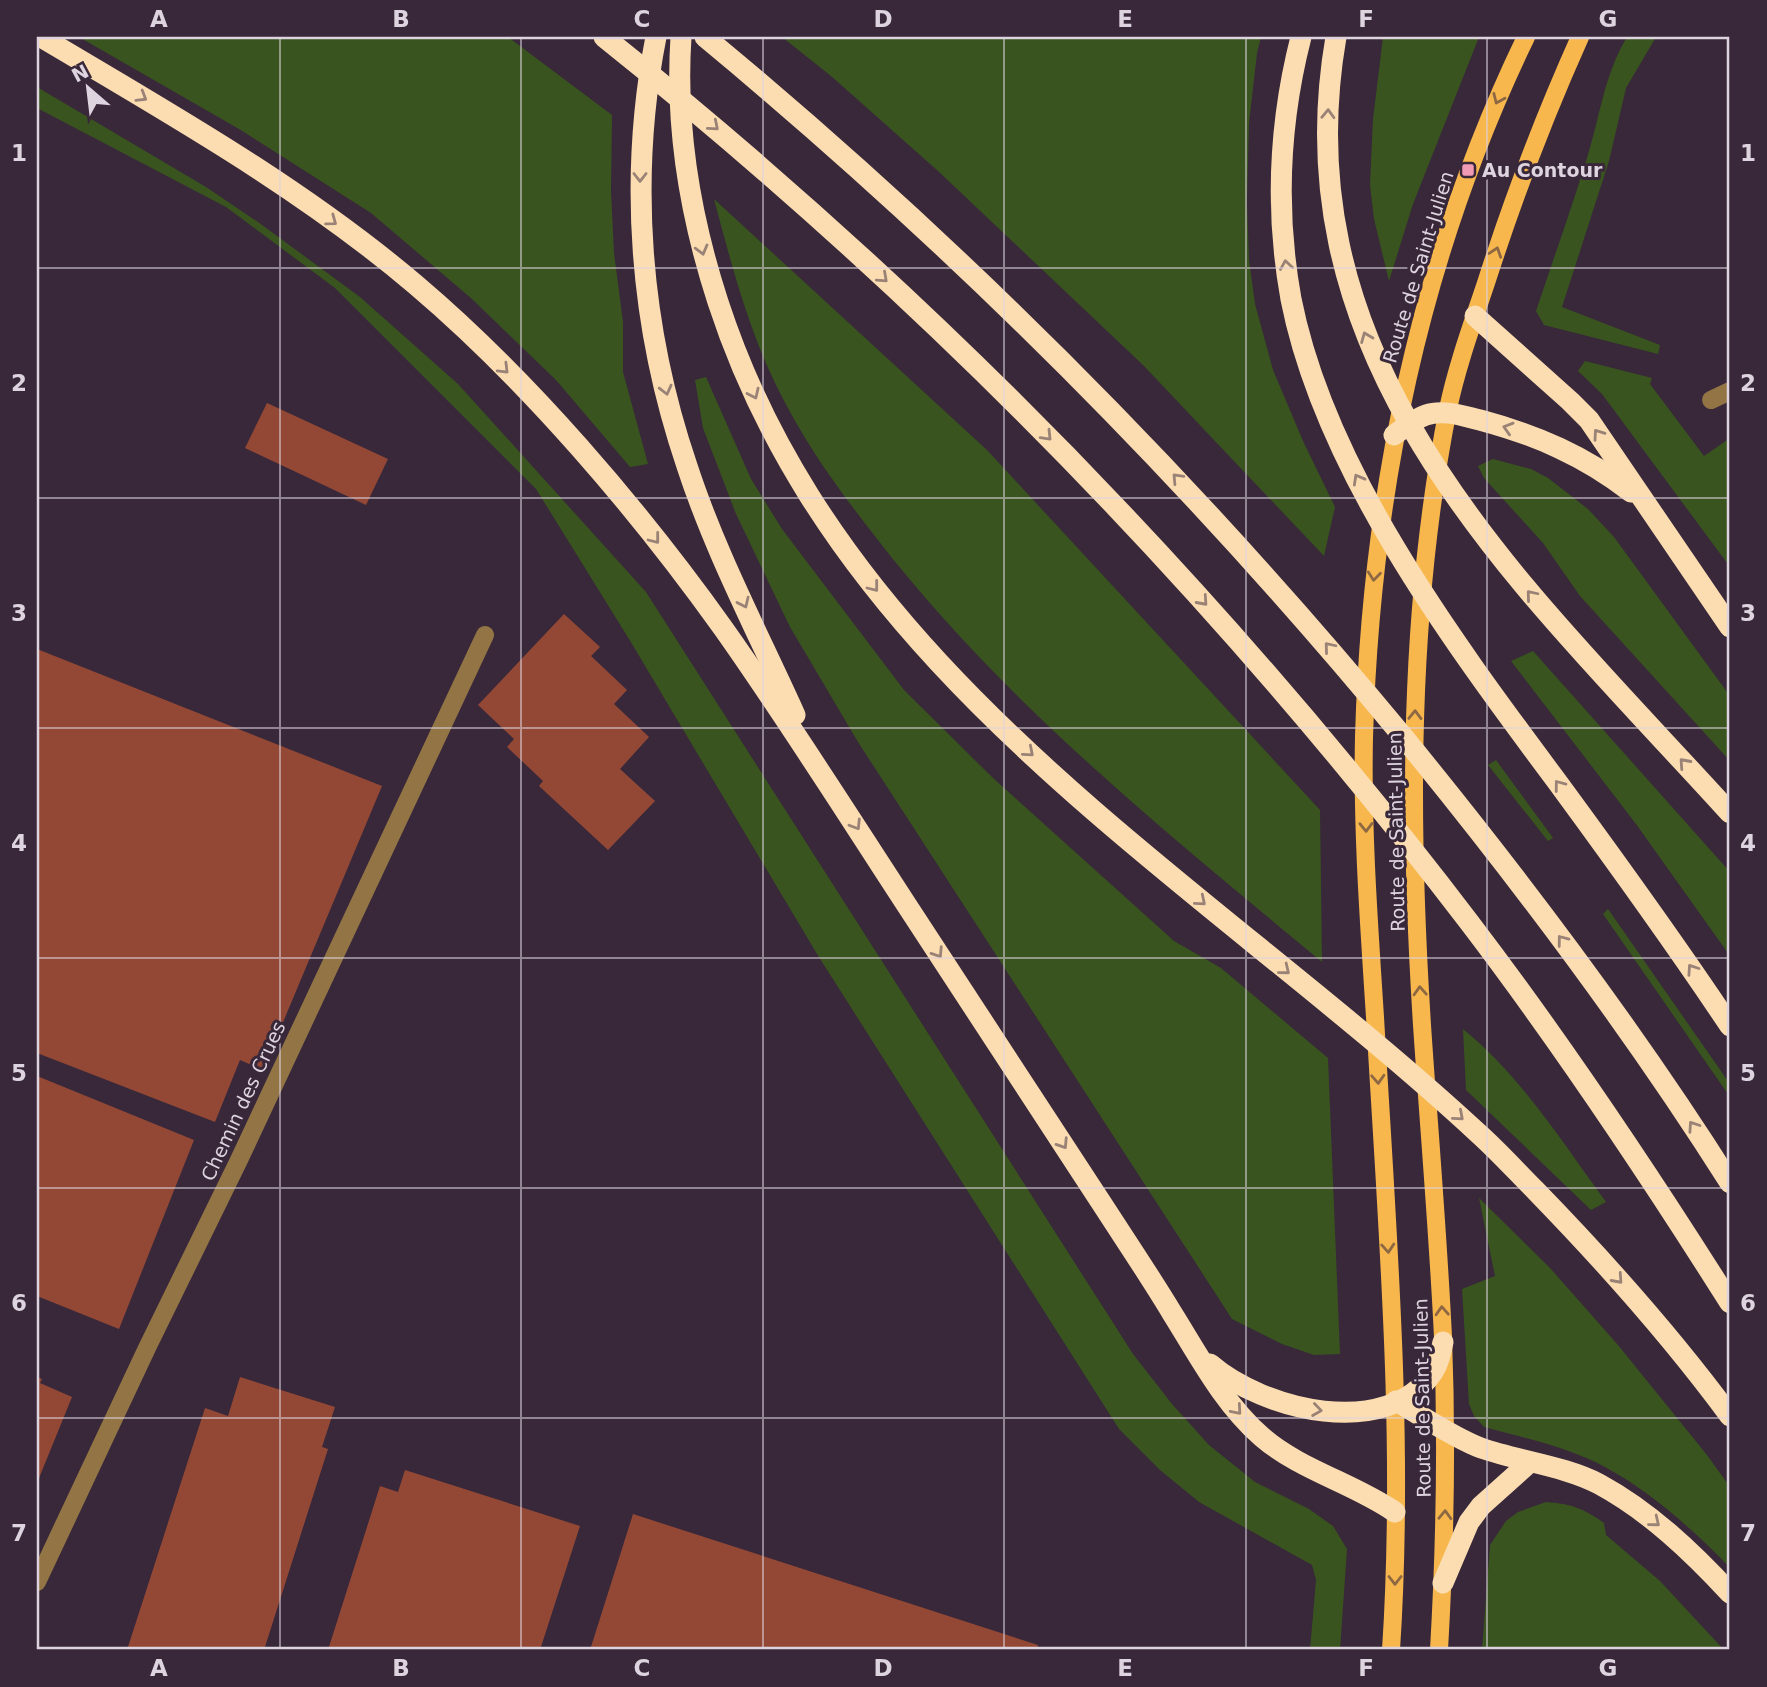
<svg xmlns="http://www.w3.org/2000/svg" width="1767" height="1687" viewBox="0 0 1767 1687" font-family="'DejaVu Sans',sans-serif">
<rect width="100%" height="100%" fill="#38283a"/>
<!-- green -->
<g fill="#39541e">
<path d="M79 37H508L612 115 611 191 614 253 623 322V372L648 464 630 467 556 380 472 299 371 213 239 129Z"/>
<path d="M782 37H1261L1257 53 1249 123 1247 202 1249 260 1255 304 1273 370 1303 441 1335 507 1324 556 1143 365 938 171 831 76Z"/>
<path d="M1383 37H1479L1413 204 1389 281 1374 219 1370 185 1373 119Z"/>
<path d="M1627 37H1656L1626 88 1609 161 1562 307 1660 345 1658 354 1544 325 1536 311C1553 260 1571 210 1587 158 1600 117 1604 75 1627 37Z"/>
<path d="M37 87 206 187 258 222 360 297 458 384 646 592 1133 1354 1172 1404 1209 1445 1255 1482 1309 1509 1333 1526 1347 1549 1340 1650H1310L1316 1580 1312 1565 1199 1502 1160 1470 1119 1429 817 954 629 639 536 489 335 288 226 207 37 108Z"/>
<path d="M714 199 987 450 1320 810 1322 962C1163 830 1001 700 874 535 838 489 804 442 778 389 748 329 731 263 714 199Z"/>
<path d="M1585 361 1652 378 1650 384 1704 456 1730 438V567L1602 394 1578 371Z"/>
<path d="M706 377 751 479 782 529 904 690 993 778 1174 941 1221 968 1328 1058 1340 1354 1314 1355 1282 1344 1232 1319 858 742 790 627 736 514 703 428 695 380Z"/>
<path d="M1493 459 1531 469 1548 478 1588 509 1614 537 1730 696V761L1580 596 1543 543 1484 478 1478 466Z"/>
<path d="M1533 651 1730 872V956L1636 824 1511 661Z"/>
<path d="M1496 760 1553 838 1548 841 1488 765Z"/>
<path d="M1608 909 1730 1084V1097L1603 914Z"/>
<path d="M1463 1029C1521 1076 1562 1142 1606 1202L1591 1210 1466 1090Z"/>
<path d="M1479 1198 1550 1268 1618 1345 1707 1455 1730 1487V1568C1696 1532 1650 1491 1605 1467 1568 1447 1524 1438 1484 1427L1474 1416 1469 1404 1462 1289 1495 1276Z"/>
<path d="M1546 1502C1572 1504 1583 1508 1604 1523L1606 1535 1660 1581 1724 1650H1482L1490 1545 1506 1521 1518 1512Z"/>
</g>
<!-- building -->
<g fill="#934835">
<path d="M267 403 388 459 366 505 245 448Z"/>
<path d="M564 614 600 647 591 656 627 690 614 704 649 737 620 769 655 801 608 850 539 786 543 781 507 747 514 739 478 705Z"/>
<path d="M37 649 382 786 263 1070 240 1060 215 1122 37 1053Z"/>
<path d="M37 1076 194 1140 119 1329 37 1296Z"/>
<path d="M37 1377 42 1379 40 1383 72 1397 37 1483Z"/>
<path d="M240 1377 335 1407 322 1447 328 1449 264 1650H127L205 1408 228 1416Z"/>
<path d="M405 1470 580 1526 540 1650H328L380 1486 398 1492Z"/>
<path d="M633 1514 1038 1645 1037 1650H590Z"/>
</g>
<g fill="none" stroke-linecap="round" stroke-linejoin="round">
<!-- minor -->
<g stroke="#927445" stroke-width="18">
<path d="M1711 400 1730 391"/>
<path d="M37 1582 147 1348 239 1160 485 635"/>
</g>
<!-- major -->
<g stroke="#f7b74d" stroke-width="18">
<path d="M1391 1650C1405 1439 1387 1228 1375 1017 1369 924 1362 830 1364 737 1371 492 1419 258 1526 37"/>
<path d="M1439 1650C1445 1546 1447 1442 1443 1337 1438 1233 1429 1129 1422 1025 1409 820 1408 611 1448 409 1457 366 1472 325 1486 283 1513 199 1544 117 1580 37"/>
</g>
<!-- highway -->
<g stroke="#fbddb1" stroke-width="21">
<path d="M41 37C169 113 302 188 416 285 528 380 638 509 723 628 786 717 844 809 904 901 971 1004 1038 1107 1106 1210 1128 1244 1151 1278 1172 1313 1199 1356 1223 1403 1262 1437 1300 1470 1353 1483 1395 1512"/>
<path d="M604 37C927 295 1218 593 1469 922 1562 1044 1648 1173 1730 1303"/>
<path d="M656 37C628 179 640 328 687 466 715 552 758 633 795 715"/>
<path d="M681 37C675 128 690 216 718 302 841 680 1204 879 1479 1134 1499 1152 1517 1172 1536 1191 1605 1262 1671 1336 1730 1416"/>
<path d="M705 37C961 249 1193 482 1405 739 1521 881 1632 1028 1730 1183"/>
<path d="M1301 37C1279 123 1275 211 1291 299 1325 473 1457 647 1561 787 1619 866 1676 945 1730 1026"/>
<path d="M1336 37C1278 371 1528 590 1730 813"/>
<path d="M1475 316 1570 401 1589 420 1730 627"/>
<path d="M1394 435C1404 428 1414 419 1426 415 1443 409 1463 416 1480 420 1536 435 1585 456 1631 492"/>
<path d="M1210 1364C1263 1410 1387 1441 1433 1372 1439 1363 1441 1352 1443 1342"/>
<path d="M1396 1401C1422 1416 1454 1438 1481 1448 1518 1461 1565 1466 1599 1484 1649 1511 1692 1552 1730 1593"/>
<path d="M1443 1583 1469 1522 1481 1506 1529 1463"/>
</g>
</g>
<!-- one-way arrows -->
<defs><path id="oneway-chevron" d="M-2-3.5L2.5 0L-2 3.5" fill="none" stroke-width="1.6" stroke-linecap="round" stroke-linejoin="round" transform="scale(1.75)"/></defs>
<g stroke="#9a8276">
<use href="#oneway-chevron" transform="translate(142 97) rotate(31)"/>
<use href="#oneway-chevron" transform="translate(1328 114) rotate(-88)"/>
<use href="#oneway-chevron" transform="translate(714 126) rotate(40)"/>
<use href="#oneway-chevron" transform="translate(640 177) rotate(90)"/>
<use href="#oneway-chevron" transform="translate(332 221) rotate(36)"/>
<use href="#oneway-chevron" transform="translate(702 250) rotate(75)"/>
<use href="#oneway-chevron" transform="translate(1286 265) rotate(-99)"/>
<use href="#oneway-chevron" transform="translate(883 278) rotate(42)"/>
<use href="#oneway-chevron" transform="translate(1366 337) rotate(-112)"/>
<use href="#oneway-chevron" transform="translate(504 369) rotate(45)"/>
<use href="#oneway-chevron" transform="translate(666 390) rotate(76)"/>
<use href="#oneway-chevron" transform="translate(754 394) rotate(65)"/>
<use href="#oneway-chevron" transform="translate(1508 428) rotate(-163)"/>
<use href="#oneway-chevron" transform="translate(1598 434) rotate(-125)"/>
<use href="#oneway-chevron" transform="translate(1047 436) rotate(46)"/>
<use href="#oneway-chevron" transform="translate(1177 478) rotate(-133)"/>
<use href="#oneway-chevron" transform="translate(1358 479) rotate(-119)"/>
<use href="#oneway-chevron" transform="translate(655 539) rotate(52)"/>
<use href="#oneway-chevron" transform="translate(874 587) rotate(52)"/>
<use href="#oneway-chevron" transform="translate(1531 595) rotate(-130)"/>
<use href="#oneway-chevron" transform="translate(1203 601) rotate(48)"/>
<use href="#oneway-chevron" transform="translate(744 603) rotate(65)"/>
<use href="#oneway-chevron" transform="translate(1329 647) rotate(-130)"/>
<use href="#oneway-chevron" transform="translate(1029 752) rotate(41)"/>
<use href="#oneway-chevron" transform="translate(1684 763) rotate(-132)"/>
<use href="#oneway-chevron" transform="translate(1559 785) rotate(-127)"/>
<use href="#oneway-chevron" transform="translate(856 825) rotate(58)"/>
<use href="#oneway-chevron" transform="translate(1201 901) rotate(40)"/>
<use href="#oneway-chevron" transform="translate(1562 940) rotate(-127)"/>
<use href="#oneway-chevron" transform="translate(938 953) rotate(57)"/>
<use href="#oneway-chevron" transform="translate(1692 969) rotate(-124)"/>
<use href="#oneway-chevron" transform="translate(1285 970) rotate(39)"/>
<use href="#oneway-chevron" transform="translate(1459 1116) rotate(41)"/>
<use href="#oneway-chevron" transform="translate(1693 1126) rotate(-124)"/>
<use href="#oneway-chevron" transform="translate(1063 1144) rotate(57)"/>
<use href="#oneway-chevron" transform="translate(1618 1279) rotate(48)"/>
<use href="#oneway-chevron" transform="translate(1237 1410) rotate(49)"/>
<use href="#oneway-chevron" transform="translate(1317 1410) rotate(8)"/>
<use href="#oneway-chevron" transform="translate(1655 1522) rotate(39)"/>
</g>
<g stroke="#8e6843">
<use href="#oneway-chevron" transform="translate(1498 99) rotate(114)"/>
<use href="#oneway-chevron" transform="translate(1496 252) rotate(-72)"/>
<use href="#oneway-chevron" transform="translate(1374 576) rotate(96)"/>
<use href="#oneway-chevron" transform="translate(1415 715) rotate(-89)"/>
<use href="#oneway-chevron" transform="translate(1366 827) rotate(89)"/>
<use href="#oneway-chevron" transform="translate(1420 991) rotate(-93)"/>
<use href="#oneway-chevron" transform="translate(1378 1079) rotate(87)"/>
<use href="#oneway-chevron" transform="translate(1388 1248) rotate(86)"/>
<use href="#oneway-chevron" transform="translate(1442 1311) rotate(-93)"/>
<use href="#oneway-chevron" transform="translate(1445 1515) rotate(-88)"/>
<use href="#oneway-chevron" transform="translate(1395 1580) rotate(90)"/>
</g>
<!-- grid -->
<path fill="none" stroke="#ded4df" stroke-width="2" stroke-opacity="0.55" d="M280 37V1650M521 37V1650M763 37V1650M1004 37V1650M1246 37V1650M1487 37V1650M37 268H1730M37 498H1730M37 728H1730M37 958H1730M37 1188H1730M37 1418H1730"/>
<!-- markers -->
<rect fill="#f09ab5" stroke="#38283a" stroke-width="2.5" x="1461" y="163" width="14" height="14" rx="3.5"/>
<g text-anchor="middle" stroke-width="6" stroke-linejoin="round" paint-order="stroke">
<!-- poi labels -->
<g font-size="19" font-weight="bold" fill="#ded4df" stroke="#38283a" text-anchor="start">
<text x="1482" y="177">Au Contour</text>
</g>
<!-- street labels -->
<g font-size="19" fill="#ded4df" stroke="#38283a">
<text transform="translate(1418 267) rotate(-73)" y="7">Route de Saint-Julien</text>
<text transform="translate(1396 832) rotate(-91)" y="7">Route de Saint-Julien</text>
<text transform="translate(243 1101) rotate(-65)" y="7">Chemin des Crues</text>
<text transform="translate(1422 1398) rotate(-91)" y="7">Route de Saint-Julien</text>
</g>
</g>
<!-- border -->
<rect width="1767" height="1687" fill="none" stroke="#38283a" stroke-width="77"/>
<!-- north arrow -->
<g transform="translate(88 88) rotate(332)" stroke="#38283a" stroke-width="5" paint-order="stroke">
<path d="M0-5L12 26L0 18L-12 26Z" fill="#ded4df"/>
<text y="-10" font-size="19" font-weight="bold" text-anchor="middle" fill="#ded4df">N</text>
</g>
<rect x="38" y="38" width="1690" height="1610" fill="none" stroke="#ded4df" stroke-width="2.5"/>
<g font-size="23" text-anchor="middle" font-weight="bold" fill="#ded4df">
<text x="159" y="27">A</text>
<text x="401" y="27">B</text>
<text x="642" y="27">C</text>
<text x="883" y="27">D</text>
<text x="1125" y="27">E</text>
<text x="1366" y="27">F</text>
<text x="1608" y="27">G</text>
<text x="19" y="161">1</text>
<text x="1748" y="161">1</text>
<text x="19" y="391">2</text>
<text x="1748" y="391">2</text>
<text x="19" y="621">3</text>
<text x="1748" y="621">3</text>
<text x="19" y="851">4</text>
<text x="1748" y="851">4</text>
<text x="19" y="1081">5</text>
<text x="1748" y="1081">5</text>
<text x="19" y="1311">6</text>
<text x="1748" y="1311">6</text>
<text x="19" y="1541">7</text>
<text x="1748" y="1541">7</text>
<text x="159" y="1676">A</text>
<text x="401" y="1676">B</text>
<text x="642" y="1676">C</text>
<text x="883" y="1676">D</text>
<text x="1125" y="1676">E</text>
<text x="1366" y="1676">F</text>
<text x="1608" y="1676">G</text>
</g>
</svg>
